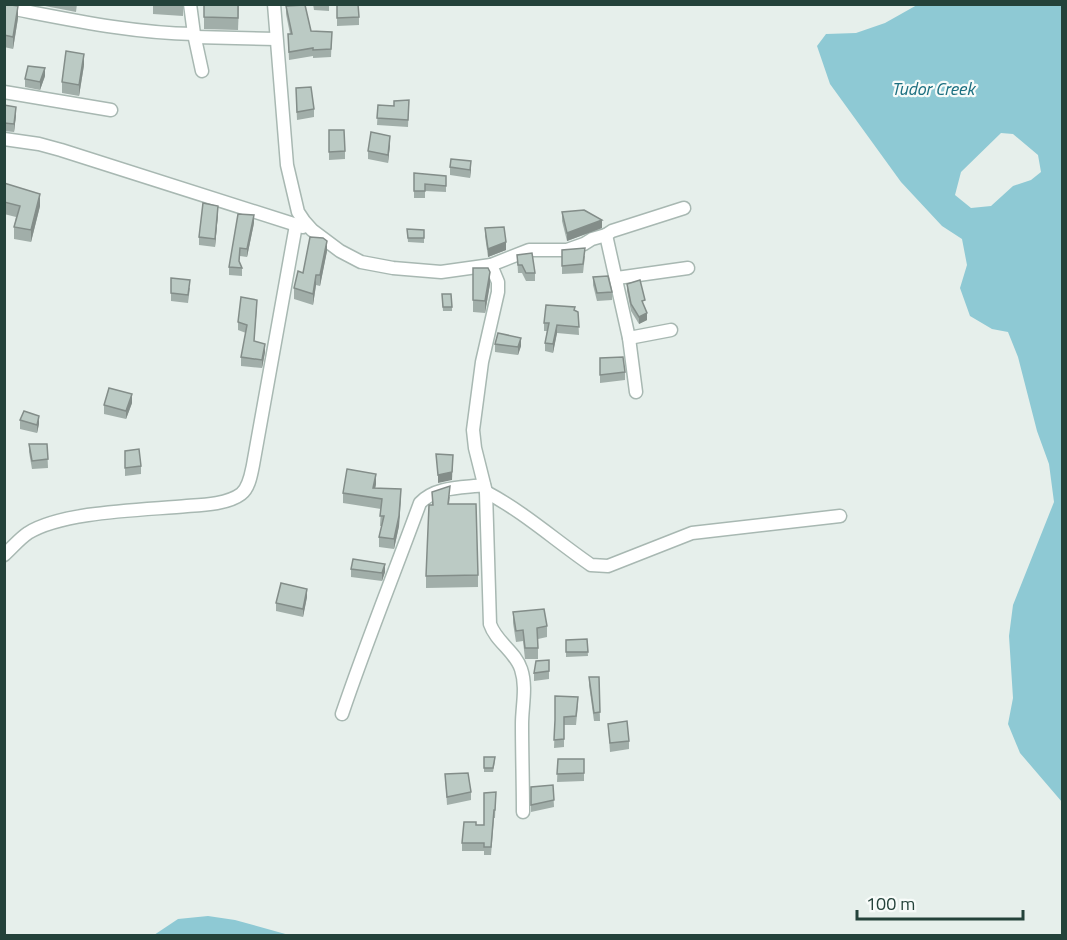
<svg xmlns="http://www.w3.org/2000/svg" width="1067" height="940" viewBox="0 0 1067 940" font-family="'Titillium Web',sans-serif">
<rect width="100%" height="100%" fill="#e6efeb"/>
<!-- water -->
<g fill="#8ec9d4" fill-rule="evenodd">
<path d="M917 5H1062V802L1020 753 1008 724 1013 698 1009 636 1013 605 1054 502 1049 464 1037 431 1018 357 1008 332 992 329 970 316 960 288 967 265 962 239 942 226 901 182 830 84 817 46 826 34 856 33 885 23ZM1001 133 1013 134 1038 155 1041 172 1031 180 1013 186 991 206 971 208 955 195 961 172Z"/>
<path d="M208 916 235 920 289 935H154L178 919Z"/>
</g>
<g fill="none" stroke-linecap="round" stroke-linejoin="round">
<!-- minor casing -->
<g stroke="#a8b8b2" stroke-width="15">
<g id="minor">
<path d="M190 4 194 34 202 71"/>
<path d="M274 4 287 165 298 212 304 221 312 230 340 251 361 262 393 268 441 272 491 265 498 282V292L482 362 473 430 475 448 486 492 490 624C496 642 515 651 521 669 527 687 522 706 522 724 522 754 523 783 523 812"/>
<path d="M4 7C68 19 130 33 194 34"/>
<path d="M195 37 276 39"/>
<path d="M4 92 111 110"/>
<path d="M4 139 39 144 61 150 303 227"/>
<path d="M606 235 612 231 684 208"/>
<path d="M491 265 529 250H567L584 244 592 239 606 235 629 338 636 392"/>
<path d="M617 278 688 268"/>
<path d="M629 338 671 330"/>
<path d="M486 492C524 512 556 541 591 565L608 566 692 533 840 516"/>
<path d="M4 555C12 548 19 539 28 533 63 511 145 510 187 506 202 505 228 504 241 494 249 488 251 475 253 465L296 225"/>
<path d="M342 714C366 643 394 574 420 503 436 486 463 488 484 485"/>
</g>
</g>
<!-- minor -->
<use href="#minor" stroke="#fff" stroke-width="12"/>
</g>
<!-- wall -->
<g fill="#a1aea9">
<path d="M4 4 18 18 13 49 4 47Z"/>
<path d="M35 4H77L76 12Z"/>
<path d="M153 4H183V16L153 14Z"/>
<path d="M204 4H239L238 30 204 29Z"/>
<path d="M313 4H329V11L314 10Z"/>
<path d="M337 4 359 17V25L337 26Z"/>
<path d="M286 6 311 31 332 32 331 57 313 58V56L289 60 288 34H290L286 14Z"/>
<path d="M84 65 79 96 62 93V82Z"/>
<path d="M45 76 40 90 25 87V79Z"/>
<path d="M296 96 314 109V117L297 120Z"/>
<path d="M409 100 408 127 377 125 378 105 394 106Z"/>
<path d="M4 105 16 115 14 132 4 131Z"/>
<path d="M329 130 345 151V159L329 160Z"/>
<path d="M390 144 388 163 368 159V151Z"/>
<path d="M450 167 471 169 470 178 450 175Z"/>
<path d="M414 173 446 176V192L425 191V198H414Z"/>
<path d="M4 183 40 206 31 242 14 239V227L16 217 4 214Z"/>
<path d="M562 212 602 228 567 241 562 221Z"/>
<path d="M218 214 215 247 199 245V237Z"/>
<path d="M254 223 247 257 240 256 239 262 242 268V276L229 275V267Z"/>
<path d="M485 228 506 250 488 257 485 236Z"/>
<path d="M407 229 424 238V243L408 242Z"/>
<path d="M562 250 585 256 583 273 562 274Z"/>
<path d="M327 251 320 286 316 285 313 305 294 299V288L303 273Z"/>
<path d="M517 255 535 273V281H526L522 273H518Z"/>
<path d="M473 268 490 284 485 313 473 312Z"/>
<path d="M593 277 612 292V300L597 301 593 285Z"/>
<path d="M171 278 190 288 188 303 171 301Z"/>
<path d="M627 284 645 307 647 320 639 324 631 311 627 291Z"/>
<path d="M442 294 452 307V311H443Z"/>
<path d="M257 308 254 341 265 352 262 368 241 366V357L246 333 238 330V322Z"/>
<path d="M575 310 578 312 579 335 557 333 553 353 545 351V343L547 331H544V323Z"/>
<path d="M495 344 521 346 518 355 495 352Z"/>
<path d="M600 358 625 372V380L600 383Z"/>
<path d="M132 403 126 419 104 414V405Z"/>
<path d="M20 420 39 424 37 433 20 429Z"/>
<path d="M29 444H47L48 468 32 469 29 452Z"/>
<path d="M125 451 141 466V474L125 476Z"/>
<path d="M376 484 375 489 401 499 399 526 394 549 379 547V537L382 526H380L381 509 343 503V493Z"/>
<path d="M432 492 450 497 449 504 478 575V587L426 588V576L432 505Z"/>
<path d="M351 569 385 572 382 581 351 577Z"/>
<path d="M307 597 303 617 276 611V603Z"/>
<path d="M513 612 547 626V637L538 639V659H525L523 641 516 642 513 623Z"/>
<path d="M587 639 588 656 566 657V640Z"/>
<path d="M549 660V679L534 681V673Z"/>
<path d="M589 677H599L600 721H594L589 685Z"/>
<path d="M578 705 576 725H564V747L554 748 555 720Z"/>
<path d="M608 724 629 741V749L610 752Z"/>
<path d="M484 757 495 761 493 772H484Z"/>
<path d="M558 759H584V781L557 782Z"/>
<path d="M445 774 471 792V800L447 805Z"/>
<path d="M553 785 554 807 531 812V787Z"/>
<path d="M496 792 495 818H494L491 855H484V851H462V843L476 825H484Z"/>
</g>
<!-- shaded-wall -->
<g fill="#838d89">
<path d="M18 6V18L13 49V37Z"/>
<path d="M84 54V65L79 96V85Z"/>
<path d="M45 68V76L40 90V82Z"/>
<path d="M16 107V115L14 132V124Z"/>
<path d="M390 136V144L388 163V155Z"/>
<path d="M471 161V169L470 178V170Z"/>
<path d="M40 194V206L31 242V230Z"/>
<path d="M218 206V214L215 247V239Z"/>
<path d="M254 215V223L247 257V249Z"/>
<path d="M602 220V228L567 241V233Z"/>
<path d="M327 241V251L320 286V275Z"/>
<path d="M506 242V250L488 257V249Z"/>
<path d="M490 272V284L485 313V301Z"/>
<path d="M316 275V285L313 305V294Z"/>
<path d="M647 313V320L639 324V317Z"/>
<path d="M557 325V333L553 353V344Z"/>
<path d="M521 338V346L518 355V347Z"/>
<path d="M265 344V352L262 368V360Z"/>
<path d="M132 394V403L126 419V411Z"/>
<path d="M39 416V424L37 433V425Z"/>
<path d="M453 455 452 480 438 483V475Z"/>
<path d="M376 474V484L373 498V488Z"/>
<path d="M401 489 399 526 394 549V539Z"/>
<path d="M385 564V572L382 581V573Z"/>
<path d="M307 589V597L303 617V609Z"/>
</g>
<!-- building -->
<g fill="#bbcac4" stroke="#838d89" stroke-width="1.5">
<path d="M4 4 18 6 13 37 4 35Z"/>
<path d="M204 4H238V18L204 17Z"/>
<path d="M337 4H358L359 17 337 18Z"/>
<path d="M305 5 311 31 332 32 331 49 313 50V48L289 52 288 34H292L286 6Z"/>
<path d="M66 51 84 54 79 85 62 82Z"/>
<path d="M28 66 45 68 40 82 25 79Z"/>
<path d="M311 87 314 109 297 112 296 88Z"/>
<path d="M409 100 408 120 377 118 378 105 394 106V101Z"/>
<path d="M4 105 16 107 14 124 4 123Z"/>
<path d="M329 130H344L345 151 329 152Z"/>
<path d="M371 132 390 136 388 155 368 151Z"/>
<path d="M451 159 471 161 470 170 450 167Z"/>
<path d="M414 173 446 176V186L425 184V191H414Z"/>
<path d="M4 183 40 194 31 230 14 227 20 206 4 202Z"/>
<path d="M203 203 218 206 215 239 199 237Z"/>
<path d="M584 210 602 220 567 233 562 212Z"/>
<path d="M238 214 254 215 247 249 240 248 239 261 242 268 229 267Z"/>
<path d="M504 227 506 242 488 249 485 228Z"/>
<path d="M407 229 424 230V238H408Z"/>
<path d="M310 237 323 238 327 241 320 275H316L313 294 294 288 298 271 303 273Z"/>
<path d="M585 248 583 264 562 266V250Z"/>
<path d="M532 253 535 273H526L522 265H518L517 255Z"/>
<path d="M473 268H488L490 272 485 301 473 300Z"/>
<path d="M608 276 612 292 597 293 593 277Z"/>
<path d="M171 278 190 280 188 295 171 293Z"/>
<path d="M640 280 645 300 642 301 647 313 639 317 631 304 627 284Z"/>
<path d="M442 294H451L452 307H443Z"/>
<path d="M241 297 257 300 254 341 265 344 262 360 241 357 247 325 238 322Z"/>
<path d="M546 305 575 307 574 310 578 312 579 327 557 325 553 344 545 343 549 323H544Z"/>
<path d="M498 333 521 338 518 347 495 344Z"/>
<path d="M623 357 625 372 600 375V358Z"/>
<path d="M109 388 132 394 126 411 104 405Z"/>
<path d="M24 411 39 416 37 425 20 420Z"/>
<path d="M29 444H47L48 459 32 461Z"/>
<path d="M139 449 141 466 125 468V451Z"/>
<path d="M436 454 453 455 452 472 438 475Z"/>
<path d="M347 469 376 474 373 488 401 489 399 516 394 539 379 537 384 516H380L382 499 343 493Z"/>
<path d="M450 486 448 504H476L478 575 426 576 429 505H433L432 492Z"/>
<path d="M353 559 385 564 382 573 351 569Z"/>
<path d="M281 583 307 589 303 609 276 603Z"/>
<path d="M544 609 547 626 537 628 538 648H525L523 630 516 631 513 612Z"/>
<path d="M587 639 588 652H566V640Z"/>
<path d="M549 660V671L534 673 536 661Z"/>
<path d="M589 677H599L600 712 594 713Z"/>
<path d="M555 696 578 697 576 716 564 717V739L554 740 555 720Z"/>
<path d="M627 721 629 741 610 743 608 724Z"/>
<path d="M484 757H495L493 768H484Z"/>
<path d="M558 759H584V773L557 774Z"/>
<path d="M468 773 471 792 447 797 445 774Z"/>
<path d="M553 785 554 800 531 805V787Z"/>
<path d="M496 792 495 810H494L491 847H484V843H462L464 822H476V825H484V793Z"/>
</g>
<g text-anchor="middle" stroke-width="4.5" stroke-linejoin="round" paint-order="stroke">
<!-- water labels -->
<g font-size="18" font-style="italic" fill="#1c6f80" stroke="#f7fbf9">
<text x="933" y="95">Tudor Creek</text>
</g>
</g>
<!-- border -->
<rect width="1067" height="940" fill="none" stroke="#24423a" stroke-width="12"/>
<!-- scale -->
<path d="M857 910v9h166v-9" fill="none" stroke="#24423a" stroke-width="3"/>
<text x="866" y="910" font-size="18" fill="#24423a" stroke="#f7fbf9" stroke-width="4.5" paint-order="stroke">100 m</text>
</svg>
